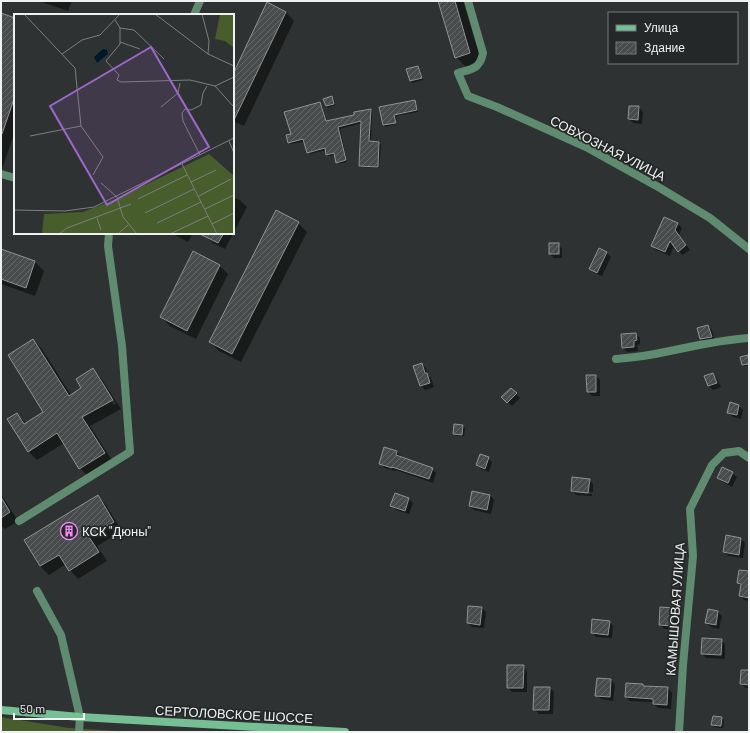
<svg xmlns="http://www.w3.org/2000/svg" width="750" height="733" viewBox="0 0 750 733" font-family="Barlow,sans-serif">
<defs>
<pattern id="building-hatch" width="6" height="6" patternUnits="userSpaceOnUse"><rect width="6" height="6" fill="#494c4d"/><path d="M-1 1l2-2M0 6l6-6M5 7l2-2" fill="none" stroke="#646667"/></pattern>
</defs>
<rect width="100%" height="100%" fill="#2f3232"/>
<!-- green -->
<path fill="#475d2b" d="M1 717 69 728 133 732H1Z"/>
<!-- shadow -->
<g fill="#0007" fill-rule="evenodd">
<path d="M39 1H72L68 11Z"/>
<path d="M439 1H463L483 67 469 70 456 57Z"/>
<path d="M286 12 294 21 244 126 233 121V76Z"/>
<path d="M1 14 15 19V131L1 172Z"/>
<path d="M418 67 420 69 423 80 412 83 411 81Z"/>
<path d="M332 98 334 99 335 105 328 108 326 106Z"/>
<path d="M415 101 416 103 418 112 396 116 397 124 385 127 384 125 380 108Z"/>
<path d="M320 103 322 105 327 122 355 115 371 110 372 112 371 142 379 143 381 145 379 168 362 167 360 166 362 123 340 129 347 162 339 164 337 162 335 155 329 156 327 155 326 150 310 154 308 152 305 141 291 144 289 142 292 134Z"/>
<path d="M639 107 643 112 642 124 633 123 629 119Z"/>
<path d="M233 197 240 200 247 207 225 249 213 243 207 237 208 233H233Z"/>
<path d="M665 218 678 224 682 228 679 235 690 250 682 255 674 245 670 256 656 250 652 246Z"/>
<path d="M298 223 307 232 241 362 219 351 210 342Z"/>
<path d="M171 233H193L188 242Z"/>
<path d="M558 244 562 249V258H554L550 254Z"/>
<path d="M1 250 35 262 44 271 35 296 1 284Z"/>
<path d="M599 250 607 253 611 257 602 276 594 273 590 269Z"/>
<path d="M219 265 228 274 196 339 170 326 161 317Z"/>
<path d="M708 326 712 330 715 341 705 343 701 339Z"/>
<path d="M635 334 640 338V344L637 345 638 351 627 352 623 348 622 335Z"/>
<path d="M33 340 42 349 71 395 83 388 92 370 101 378 121 409 90 426 113 462 89 477 80 468 64 443 37 460 28 451 17 414 26 423 45 412ZM98 378H100L116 404 114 405Z"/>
<path d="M748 356 749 358V366H745L743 365Z"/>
<path d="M422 364 426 368 428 375 431 378 434 387 425 390 421 386Z"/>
<path d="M713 374 717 378 721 387 713 390 709 386 706 377Z"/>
<path d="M587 376H596L600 380V396H592L588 392Z"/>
<path d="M511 389 520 398 512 406 502 397Z"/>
<path d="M731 404 739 406 743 410 741 419 733 417 729 413Z"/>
<path d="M463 426 465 428 464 436H456L454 434Z"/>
<path d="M397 452 401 456 400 458 432 469 436 473 433 483 396 470V471L384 468 380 463Z"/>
<path d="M488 458 492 462 489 472 481 469 477 465Z"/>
<path d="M732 473 737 477 732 487 723 482 718 478Z"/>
<path d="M589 480 593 484V492L575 491V493L592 494V496L576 495 572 491Z"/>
<path d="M1 494 18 521 5 529 1 525Z"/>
<path d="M490 495 494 500 491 514 474 510 470 506Z"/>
<path d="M98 496 106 505 122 531 97 546 107 561 78 579 70 570 66 564 49 575 40 566 25 540Z"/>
<path d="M409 499 413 503 409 514 396 510 391 505Z"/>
<path d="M741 539 745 543 743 558 729 556 724 552Z"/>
<path d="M749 572V601L744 600 740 596 741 587 738 583Z"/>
<path d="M482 608 486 612 484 628 472 627 468 623Z"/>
<path d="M673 609 677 613 676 629H664L660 624Z"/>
<path d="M718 612 722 616 719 629 711 627 706 623Z"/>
<path d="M609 622 613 626 612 638 596 637 592 632Z"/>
<path d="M721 640 725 644V659L706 658 702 654Z"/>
<path d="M523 666 527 671V692H512L508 687Z"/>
<path d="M749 671V688H746L741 684Z"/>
<path d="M611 680 615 684 613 701 601 699 596 695Z"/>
<path d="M643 685 644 687 668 688 672 693 671 709 658 708 654 704V702L630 701 626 697Z"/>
<path d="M550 688 554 692 553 714H539L534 709Z"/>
<path d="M722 718 724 720 723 728 714 727 712 725Z"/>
</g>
<!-- building -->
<g fill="url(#building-hatch)" stroke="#8f9393">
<path d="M438 1H455L470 53 455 58Z"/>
<path d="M267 2 286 12 233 122V74Z"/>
<path d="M1 13 15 18V96L2 134H1Z"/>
<path d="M418 66 422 78 410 81 406 69Z"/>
<path d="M332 96 334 104 326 106 323 99Z"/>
<path d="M415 100 417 110 394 115 396 123 383 125 379 107Z"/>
<path d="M320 102 326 121 354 115V112L371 109 369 141 379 142 378 167 359 166 361 121 338 127 346 160 336 163 334 153 326 155 325 148 307 153 303 139 288 143 286 135 291 134 284 112Z"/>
<path d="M629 106H639L638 120 628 119Z"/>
<path d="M276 210 299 222 232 354 209 342Z"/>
<path d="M664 217 678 223 675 230 686 245 678 252 670 241 665 252 651 246Z"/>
<path d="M198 233H224L218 243Z"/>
<rect x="549" y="243" width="10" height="11"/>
<path d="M599 248 607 252 597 273 589 269Z"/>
<path d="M1 249 35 261 26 288 1 279Z"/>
<path d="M193 251 220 265 187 331 160 317Z"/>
<path d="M708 325 712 337 700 339 697 328Z"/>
<path d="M636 333 637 340 634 341V347L622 348 621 334Z"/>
<path d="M33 339 69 396 81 388 76 379 93 368 113 400 82 417 105 453 79 469 57 433 28 452 7 419 17 413 24 424 43 412 8 355Z"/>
<path d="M748 355 749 364 742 365 740 357Z"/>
<path d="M422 363 425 373H427L430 383 420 386 413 366Z"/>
<path d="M713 373 717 383 708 386 704 376Z"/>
<path d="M586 375H596V392H587Z"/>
<path d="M511 388 517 393 507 403 501 397Z"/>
<path d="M730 402 739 405 737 415 727 413Z"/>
<path d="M454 424 463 425 462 435 453 434Z"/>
<path d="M384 447 397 451 396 455 433 468 429 479 392 467V468L379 464Z"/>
<path d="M480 454 489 457 485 469 476 465Z"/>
<path d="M722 467 733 472 728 483 717 478Z"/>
<path d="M572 477 590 479 588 493 571 491Z"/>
<path d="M472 491 490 495 487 510 469 506Z"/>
<path d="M395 493 409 498 405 511 390 506Z"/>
<path d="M98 495 114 522 89 537 99 552 69 571 59 555 40 566 24 540Z"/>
<path d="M1 497 10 512 1 518Z"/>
<path d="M726 535 741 538 739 555 723 552Z"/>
<path d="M739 570 749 571V598L739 596 741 584 737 583Z"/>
<path d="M468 606 482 607 480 625 467 623Z"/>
<path d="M660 607 674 608 672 626 659 625Z"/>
<path d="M708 609 718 611 716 625 705 623Z"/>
<path d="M592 619 610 621 608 635 591 633Z"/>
<path d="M702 638 722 639 721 655 701 654Z"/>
<path d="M507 665H524L523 688H507Z"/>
<path d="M741 670H749V685L740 684Z"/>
<path d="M597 678 611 679 610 697 595 696Z"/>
<path d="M626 683 643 684V686L668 687 667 705 653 704V699L625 697Z"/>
<path d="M534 687H550L549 710H533Z"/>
<path d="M713 716 722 717 721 726 711 725Z"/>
</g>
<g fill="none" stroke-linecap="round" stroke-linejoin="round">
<!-- street -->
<g stroke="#5f8b70" stroke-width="8">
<path d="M468 1 483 53C480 69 472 69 458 73L468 96 497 107 586 147 660 188 710 218 749 249"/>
<path d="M194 15 200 1"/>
<path d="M1 174 15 178"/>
<path d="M616 359C627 358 638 357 649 355 683 349 715 340 749 338"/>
<path d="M19 521 130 452 122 346 108 246 109 233"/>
<path d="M37 591 61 635 80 717 79 732"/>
<path d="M679 732 683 665 693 556 690 509 712 465 724 453 739 451 749 458"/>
</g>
<!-- secondary -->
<path stroke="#76be93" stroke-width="8" d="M1 710 80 717 345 732"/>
</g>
<!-- icons -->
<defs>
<g id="building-ring" transform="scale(0.9)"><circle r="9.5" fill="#252828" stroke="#f28af3" stroke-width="1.5"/><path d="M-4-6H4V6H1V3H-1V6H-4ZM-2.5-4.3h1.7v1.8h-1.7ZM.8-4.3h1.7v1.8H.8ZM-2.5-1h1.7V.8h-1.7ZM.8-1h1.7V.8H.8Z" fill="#f28af3"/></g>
</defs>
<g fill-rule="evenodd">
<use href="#building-ring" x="69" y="531"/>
</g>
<g text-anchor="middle" stroke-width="3.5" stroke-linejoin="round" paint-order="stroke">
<!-- street labels -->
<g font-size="13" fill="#f0f2f2" stroke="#252828">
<text transform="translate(608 148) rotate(27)" y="5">СОВХОЗНАЯ УЛИЦА</text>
<text transform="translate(675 609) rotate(-86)" y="5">КАМЫШОВАЯ УЛИЦА</text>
<text transform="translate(234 714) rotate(3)" y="5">СЕРТОЛОВСКОЕ ШОССЕ</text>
</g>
<!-- poi labels -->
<g font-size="13" fill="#f0f2f2" stroke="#252828" text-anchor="start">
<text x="82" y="536">КСК "Дюны"</text>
</g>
</g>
<!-- overview -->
<g transform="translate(14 14)">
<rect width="220" height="220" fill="#2f3232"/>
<path d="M195 140 220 162V220H28L30 200 69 198 102 185Z" fill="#475d2b"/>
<path d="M206 0H220V34L211 27 201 25Z" fill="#475d2b"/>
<path d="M89 35 93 36 94 40 83 49 80 43Z" fill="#00192a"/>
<path fill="none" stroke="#7c7f7f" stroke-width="1" d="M10 0 61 54 67 112 89 143 79 161M141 0 194 40 220 52M188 0 195 27 194 40M101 6 106 14V30L92 47 105 61 103 66 107 68 176 66 201 72 220 93M106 14 120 16 150 45M106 28 126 35M48 40 68 26 86 21 106 0M201 72 220 63M147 93 164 79 166 69M16 122 67 112M215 127 220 139M186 141 169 107 168 99 171 95 177 96 187 91 189 79 193 72M168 150 203 220M177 168 202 156M87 169 103 183 109 203 123 220M185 182 217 165M124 185 173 161M191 195 220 181M0 196 51 197 80 193 220 124M131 199 180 175M83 204 87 216M143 209 187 188M198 210 220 199M45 220 53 214 117 190M104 220 114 211M156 220 194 202"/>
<path fill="#9e67ce" fill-opacity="0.15" stroke="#9e67ce" stroke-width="2" d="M137 33 195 133 93 191 36 92Z"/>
<rect width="220" height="220" fill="none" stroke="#f0f2f2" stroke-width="2"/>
</g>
<!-- border -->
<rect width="750" height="733" fill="none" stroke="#f0f2f2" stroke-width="4"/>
<!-- legend -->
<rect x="608" y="12" width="130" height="52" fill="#252828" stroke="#767979"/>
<rect x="616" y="25" width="20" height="6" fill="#76be93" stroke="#767979"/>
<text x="644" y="32" font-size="12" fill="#f0f2f2">Улица</text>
<rect x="616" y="42" width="20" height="12" fill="url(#building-hatch)" stroke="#767979"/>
<text x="644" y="52" font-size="12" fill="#f0f2f2">Здание</text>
<!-- scale -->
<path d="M14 713v6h70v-6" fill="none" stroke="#f0f2f2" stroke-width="2"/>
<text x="20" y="713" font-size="12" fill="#f0f2f2" stroke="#252828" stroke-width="3" paint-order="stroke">50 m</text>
</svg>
